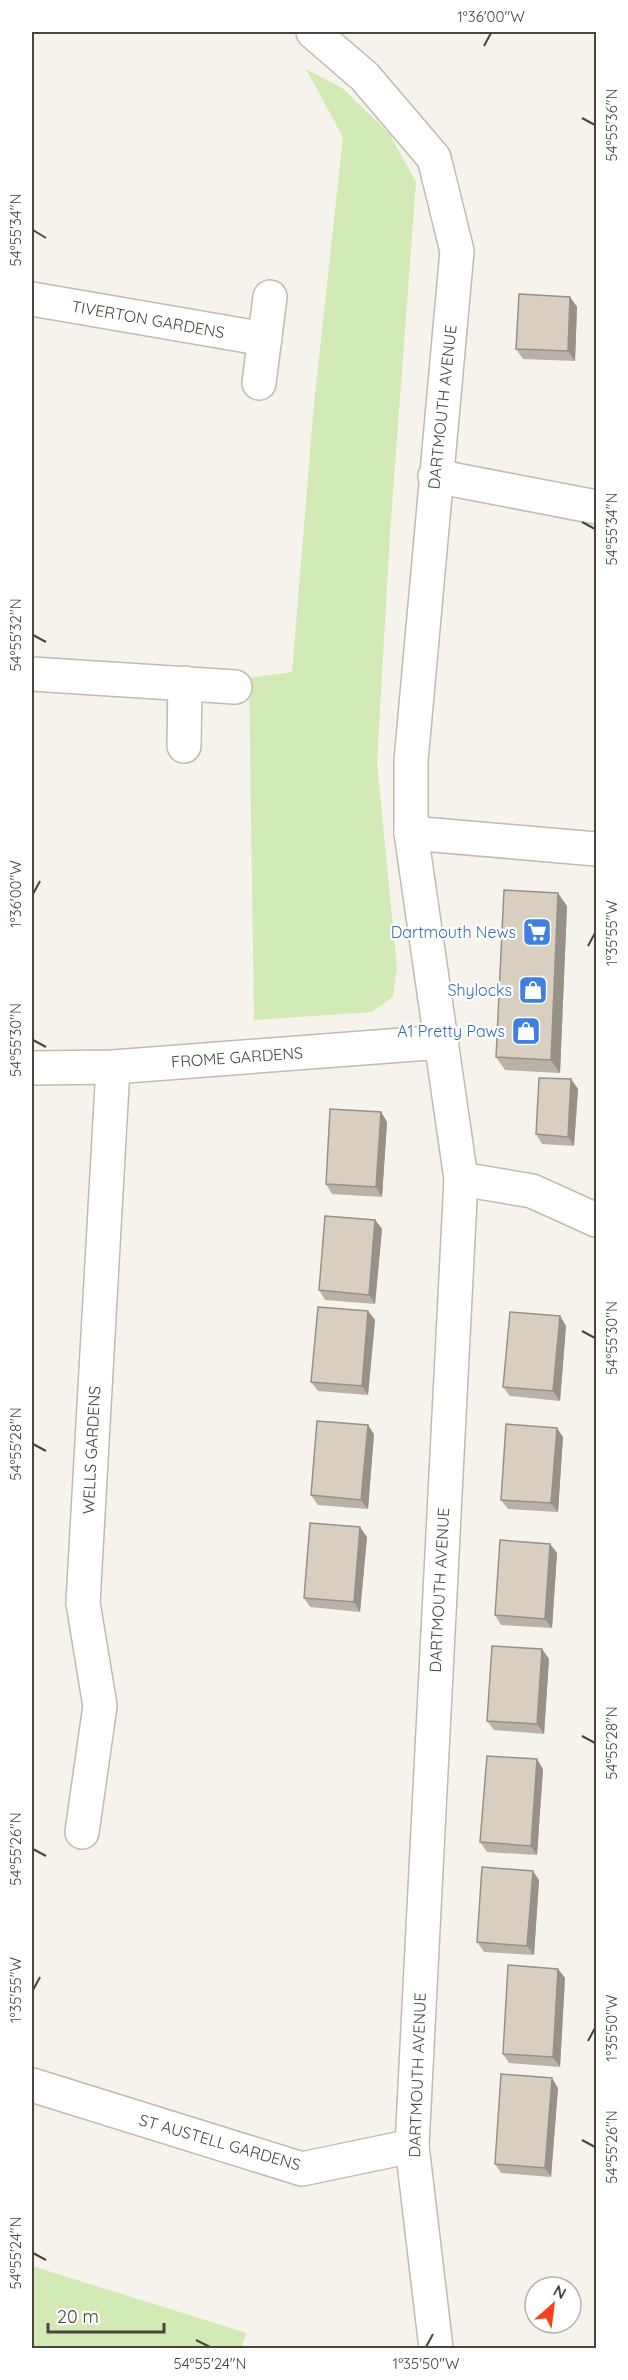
<svg xmlns="http://www.w3.org/2000/svg" width="628" height="2380" viewBox="0 0 628 2380" font-family="Quicksand,sans-serif">
<rect width="100%" height="100%" fill="#f6f3ec"/>
<!-- green -->
<g fill="#d2eab5">
<path d="M306 69 342 88 389 133 416 182 390 533 377 763 397 968 393 997 372 1012 254 1020 249 678 292 672 314 404 343 137Z"/>
<path d="M32 2266 247 2333 241 2348H32Z"/>
</g>
<g fill="none" stroke-linecap="round" stroke-linejoin="round">
<!-- minor casing -->
<g stroke="#c2bbae" stroke-width="36">
<g id="minor">
<path d="M313 32 365 77 434 158 457 251 411 761V833L461 1179 412 2146 436 2348"/>
<path d="M32 299 265 339"/>
<path d="M259 383 270 297"/>
<path d="M435 476 596 507"/>
<path d="M32 674 235 687"/>
<path d="M184 746 185 683"/>
<path d="M411 833 596 849"/>
<path d="M32 1068 113 1067 442 1042"/>
<path d="M461 1179 532 1191 596 1220"/>
<path d="M82 1832 100 1706 83 1603 113 1067"/>
<path d="M32 2085 302 2169 412 2146"/>
</g>
</g>
<!-- minor -->
<use href="#minor" stroke="#fff" stroke-width="33"/>
</g>
<!-- wall -->
<g fill="#bab2a6">
<path d="M570 297 577 307 575 361 523 359 516 349Z"/>
<path d="M567 906 560 1073 505 1070 496 1057Z"/>
<path d="M571 1079 578 1089 574 1146 542 1144 536 1134Z"/>
<path d="M381 1112 387 1122 382 1197 332 1194 326 1184Z"/>
<path d="M375 1220 382 1229 375 1304 325 1300 319 1290Z"/>
<path d="M368 1311 375 1320 368 1395 318 1391 311 1382Z"/>
<path d="M560 1316 566 1326 560 1401 510 1396 503 1387Z"/>
<path d="M374 1434 368 1509 318 1505 311 1495Z"/>
<path d="M563 1437 558 1512 508 1509 501 1500Z"/>
<path d="M367 1537 360 1612 310 1607 304 1598Z"/>
<path d="M550 1544 557 1553 552 1628 501 1625 495 1615Z"/>
<path d="M542 1649 549 1659 544 1734 494 1730 487 1721Z"/>
<path d="M543 1769 537 1855 487 1852 480 1842Z"/>
<path d="M539 1880 534 1955 484 1952 477 1942Z"/>
<path d="M558 1969 565 1978 560 2067 509 2063 503 2054Z"/>
<path d="M558 2088 551 2177 501 2173 495 2164Z"/>
</g>
<!-- shaded-wall -->
<g fill="#979187">
<path d="M570 297 577 307 575 361 568 351Z"/>
<path d="M558 893 567 906 560 1073 551 1060Z"/>
<path d="M571 1079 578 1089 574 1146 568 1137Z"/>
<path d="M381 1112 387 1122 382 1197 376 1187Z"/>
<path d="M375 1220 382 1229 375 1304 369 1295Z"/>
<path d="M368 1311 375 1320 368 1395 362 1386Z"/>
<path d="M560 1316 566 1326 560 1401 553 1391Z"/>
<path d="M368 1425 374 1434 368 1509 361 1500Z"/>
<path d="M557 1428 563 1437 558 1512 551 1503Z"/>
<path d="M360 1527 367 1537 360 1612 354 1602Z"/>
<path d="M550 1544 557 1553 552 1628 545 1619Z"/>
<path d="M542 1649 549 1659 544 1734 537 1724Z"/>
<path d="M537 1759 543 1769 537 1855 531 1846Z"/>
<path d="M533 1871 539 1880 534 1955 527 1946Z"/>
<path d="M558 1969 565 1978 560 2067 553 2057Z"/>
<path d="M552 2078 558 2088 551 2177 545 2168Z"/>
</g>
<!-- building -->
<g fill="#d8cfc1" stroke="#979187" stroke-width="1.5">
<path d="M519 294 570 297 568 351 516 349Z"/>
<path d="M504 890 558 893 551 1060 496 1057Z"/>
<path d="M539 1078 571 1079 568 1137 536 1134Z"/>
<path d="M330 1109 381 1112 376 1187 326 1184Z"/>
<path d="M325 1216 375 1220 369 1295 319 1290Z"/>
<path d="M318 1307 368 1311 362 1386 311 1382Z"/>
<path d="M510 1312 560 1316 553 1391 503 1387Z"/>
<path d="M317 1421 368 1425 361 1500 311 1495Z"/>
<path d="M506 1424 557 1428 551 1503 501 1500Z"/>
<path d="M310 1523 360 1527 354 1602 304 1598Z"/>
<path d="M500 1540 550 1544 545 1619 495 1615Z"/>
<path d="M492 1646 542 1649 537 1724 487 1721Z"/>
<path d="M487 1756 537 1759 531 1846 480 1842Z"/>
<path d="M482 1867 533 1871 527 1946 477 1942Z"/>
<path d="M508 1965 558 1969 553 2057 503 2054Z"/>
<path d="M501 2074 552 2078 545 2168 495 2164Z"/>
</g>
<!-- ticks -->
<path fill="none" stroke="#4b4439" stroke-width="2" d="M484 46 491 33M582 118 595 125M33 230 46 238M582 522 595 529M33 635 46 642M33 894 40 881M588 946 595 933M33 1040 46 1047M582 1331 595 1338M33 1444 46 1451M582 1736 595 1743M33 1849 46 1856M33 1990 40 1977M588 2041 595 2028M582 2140 595 2147M33 2253 46 2260M196 2340 210 2347M426 2347 433 2334"/>
<!-- icons -->
<defs>
<g id="supermarket-square" transform="scale(1.5)"><rect x="-9" y="-9" width="18" height="18" rx="4" fill="#3f7fe0" stroke="#fff"/><path d="M-6-5.5h2.5l.6 2H6L4.5 2H-2.5L-4.4-4H-6ZM-1.5 3.2a1.3 1.3 0 1 0 .1 0ZM3 3.2a1.3 1.3 0 1 0 .1 0Z" fill="#fff"/></g>
<g id="shop-square" transform="scale(1.5)"><rect x="-9" y="-9" width="18" height="18" rx="4" fill="#3f7fe0" stroke="#fff"/><path d="M-5-2.5h2.3a2.7 3.5 0 0 1 5.4 0H5L5.5 6h-11ZM-1.5-2.5h3a1.5 2.3 0 0 0-3 0Z" fill="#fff"/></g>
</defs>
<g fill-rule="evenodd">
<use href="#supermarket-square" x="537" y="932"/>
<use href="#shop-square" x="533" y="990"/>
<use href="#shop-square" x="526" y="1031"/>
</g>
<g text-anchor="middle" stroke-width="4.5" stroke-linejoin="round" paint-order="stroke">
<!-- street labels -->
<g font-size="16" fill="#4b4439" stroke="#fff">
<text transform="translate(148 319) rotate(10)" y="6">TIVERTON GARDENS</text>
<text transform="translate(442 407) rotate(-84)" y="6">DARTMOUTH AVENUE</text>
<text transform="translate(237 1057) rotate(-4)" y="6">FROME GARDENS</text>
<text transform="translate(91 1450) rotate(-87)" y="6">WELLS GARDENS</text>
<text transform="translate(439 1590) rotate(-87)" y="6">DARTMOUTH AVENUE</text>
<text transform="translate(417 2075) rotate(-88)" y="6">DARTMOUTH AVENUE</text>
<text transform="translate(220 2142) rotate(16)" y="6">ST AUSTELL GARDENS</text>
</g>
<!-- shop labels -->
<g font-size="16" fill="#366cbe" stroke="#fff" text-anchor="end">
<text x="516" y="938">Dartmouth News</text>
<text x="512" y="996">Shylocks</text>
<text x="505" y="1037">A1 Pretty Paws</text>
</g>
</g>
<!-- border -->
<rect width="628" height="2380" fill="none" stroke="#ffffff" stroke-width="66"/>
<!-- north arrow -->
<g transform="translate(553 2305) rotate(28)"><circle r="28" fill="#ffffff" stroke="#b7b4b0" stroke-width="1.5"/>
<path d="M0-4.5L10 22L0 15L-10 22Z" fill="#fc3f1d"/>
<text y="-9" font-size="16" font-weight="bold" text-anchor="middle" fill="#4b4439">N</text>
</g>
<!-- scale -->
<path d="M48 2323v9h116v-9" fill="none" stroke="#4b4439" stroke-width="3"/>
<text x="57" y="2323" font-size="18" fill="#4b4439" stroke="#ffffff" stroke-width="4.5" paint-order="stroke">20 m</text>
<rect x="33" y="33" width="562" height="2314" fill="none" stroke="#4b4439" stroke-width="2"/>
<g font-size="15" text-anchor="middle" fill="#4b4439">
<text x="491" y="22">1°36'00"W</text>
<text transform="translate(612 125) rotate(-90)" y="5">54°55'36"N</text>
<text transform="translate(16 230) rotate(-90)" y="5">54°55'34"N</text>
<text transform="translate(612 529) rotate(-90)" y="5">54°55'34"N</text>
<text transform="translate(16 635) rotate(-90)" y="5">54°55'32"N</text>
<text transform="translate(16 894) rotate(-90)" y="5">1°36'00"W</text>
<text transform="translate(612 933) rotate(-90)" y="5">1°35'55"W</text>
<text transform="translate(16 1040) rotate(-90)" y="5">54°55'30"N</text>
<text transform="translate(612 1338) rotate(-90)" y="5">54°55'30"N</text>
<text transform="translate(16 1444) rotate(-90)" y="5">54°55'28"N</text>
<text transform="translate(612 1743) rotate(-90)" y="5">54°55'28"N</text>
<text transform="translate(16 1849) rotate(-90)" y="5">54°55'26"N</text>
<text transform="translate(16 1990) rotate(-90)" y="5">1°35'55"W</text>
<text transform="translate(612 2028) rotate(-90)" y="5">1°35'50"W</text>
<text transform="translate(612 2147) rotate(-90)" y="5">54°55'26"N</text>
<text transform="translate(16 2253) rotate(-90)" y="5">54°55'24"N</text>
<text x="210" y="2369">54°55'24"N</text>
<text x="426" y="2369">1°35'50"W</text>
</g>
</svg>
